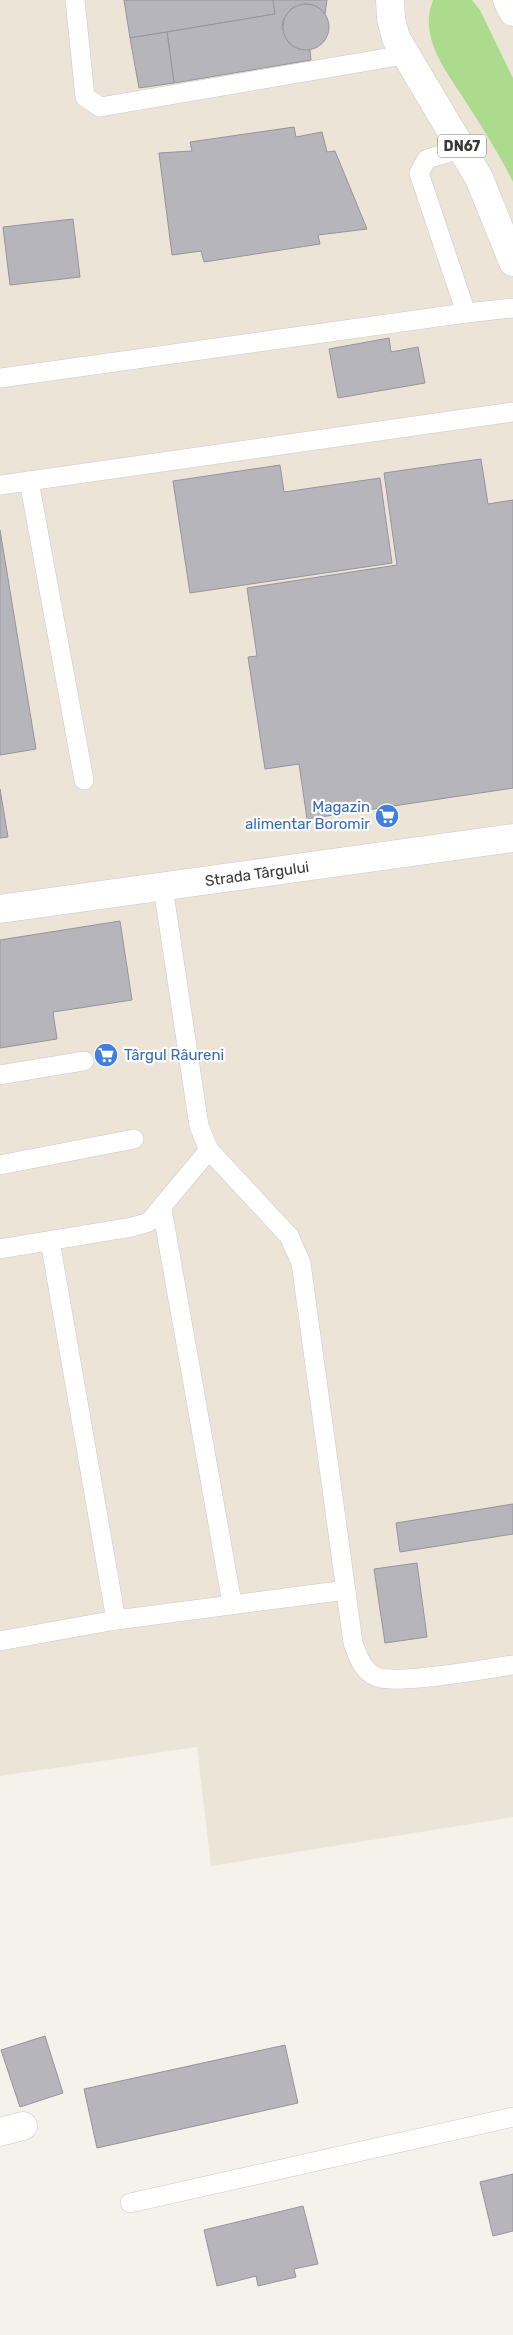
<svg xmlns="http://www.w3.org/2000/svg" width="513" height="2335" viewBox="0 0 513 2335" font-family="Rubik,sans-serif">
<rect width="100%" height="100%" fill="#f5f1eb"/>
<!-- built -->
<path fill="#ede4d8" d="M0 0H513V1817L211 1866 197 1747 0 1776Z"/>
<!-- green -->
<path fill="#acdb8e" d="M433 0H472L480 10 510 72 513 78V182C499 153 481 126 464 99 450 77 431 53 429 26 428 17 430 9 433 0Z"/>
<!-- building -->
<g fill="#b6b5bb" stroke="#96959b">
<path d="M124 0H273L275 14 130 38Z"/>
<path d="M273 0H327L325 14 313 5 306 4 292 8 283 20 282 28 288 42 294 47 310 50 311 60 174 83 167 32 275 14Z"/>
<circle cx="306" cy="27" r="23"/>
<path d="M167 32 174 83 139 88 130 38Z"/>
<path d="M294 127 296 137 322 132 327 152 335 151 367 229 318 235 320 244 204 262 201 251 172 255 159 153 192 151 190 142Z"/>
<path d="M73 219 80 277 10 285 3 227Z"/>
<path d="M389 338 391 352 418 347 425 383 338 398 329 349Z"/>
<path d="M481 459 488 504 513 500V788L307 819 299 764 265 769 248 657 257 656 247 588 397 565 384 473Z"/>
<path d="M280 465 284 492 380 478 392 563 190 593 173 481Z"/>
<path d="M0 530 36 749 0 755Z"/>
<path d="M0 789 8 837 0 838Z"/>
<path d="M120 921 132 1000 53 1012 57 1039 0 1048V940Z"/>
<path d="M513 1504V1534L400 1552 396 1523Z"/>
<path d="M417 1563 427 1637 385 1643 374 1569Z"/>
<path d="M45 2036 63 2093 20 2107 1 2050Z"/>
<path d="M285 2045 298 2103 97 2148 84 2089Z"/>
<path d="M513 2174V2231L493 2236 480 2182Z"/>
<path d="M303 2206 318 2264 294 2269 296 2277 258 2286 256 2276 217 2286 204 2230Z"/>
</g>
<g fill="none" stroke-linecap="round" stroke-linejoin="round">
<!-- lane casing -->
<g stroke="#cdc9c3" stroke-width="20">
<g id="lane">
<path d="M75 0 85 97 100 107 404 55"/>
<path d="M464 148 427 159 419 173 466 313"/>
<path d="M0 378 466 313 513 308"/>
<path d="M29 481 84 780"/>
<path d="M0 485 513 412"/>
<path d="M163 887 199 1126 209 1150 289 1236 301 1263 353 1643C358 1656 362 1671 377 1677 400 1685 485 1669 513 1665"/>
<path d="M0 1075 84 1061"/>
<path d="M0 1165 134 1139"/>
<path d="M162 1209 232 1603"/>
<path d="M50 1241 116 1620"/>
<path d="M0 1249 132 1227 149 1222 209 1150"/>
<path d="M0 1641 116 1620 346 1590"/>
<path d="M130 2203 513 2117"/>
</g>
</g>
<!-- street casing -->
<g stroke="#cdc9c3" stroke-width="29">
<g id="street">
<path d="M0 909 513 838"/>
<path d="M0 2132 23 2126"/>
</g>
</g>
<!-- primary casing -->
<g stroke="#cdc9c3" stroke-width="29">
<g id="primary">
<path d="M390 0 391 19 396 38 479 178 513 262"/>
<path d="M507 0 513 12"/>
</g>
</g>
<!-- lane -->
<use href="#lane" stroke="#fff" stroke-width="19"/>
<!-- street -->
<use href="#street" stroke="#fff" stroke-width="28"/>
<!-- primary -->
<use href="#primary" stroke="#fff" stroke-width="28"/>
</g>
<!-- icons -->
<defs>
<g id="supermarket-disc" transform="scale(1.25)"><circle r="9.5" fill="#3f7fe0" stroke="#fff"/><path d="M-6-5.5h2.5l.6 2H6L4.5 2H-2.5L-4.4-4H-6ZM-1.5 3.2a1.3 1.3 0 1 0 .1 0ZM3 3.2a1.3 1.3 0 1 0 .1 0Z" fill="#fff"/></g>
</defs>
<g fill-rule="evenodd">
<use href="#supermarket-disc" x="387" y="816"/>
<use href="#supermarket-disc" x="106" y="1055"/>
</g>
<g text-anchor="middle" stroke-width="4.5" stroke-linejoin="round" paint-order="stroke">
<!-- shield labels -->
<rect fill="#fff" stroke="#757472" stroke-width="1" x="438" y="134.5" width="48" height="23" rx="4"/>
<g font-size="14" font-weight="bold" fill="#3a3836">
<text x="462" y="151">DN67</text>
</g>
<!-- shop labels -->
<g font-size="15" fill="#366cbe" stroke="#fff" text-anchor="end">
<text x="370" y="812">Magazin<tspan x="370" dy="17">alimentar Boromir</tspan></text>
<text x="124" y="1060" text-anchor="start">Târgul Râureni</text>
</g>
<!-- street labels -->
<g font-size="15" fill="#3a3836" stroke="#fff">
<text transform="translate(257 874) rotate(-8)" y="5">Strada Târgului</text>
</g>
</g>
</svg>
